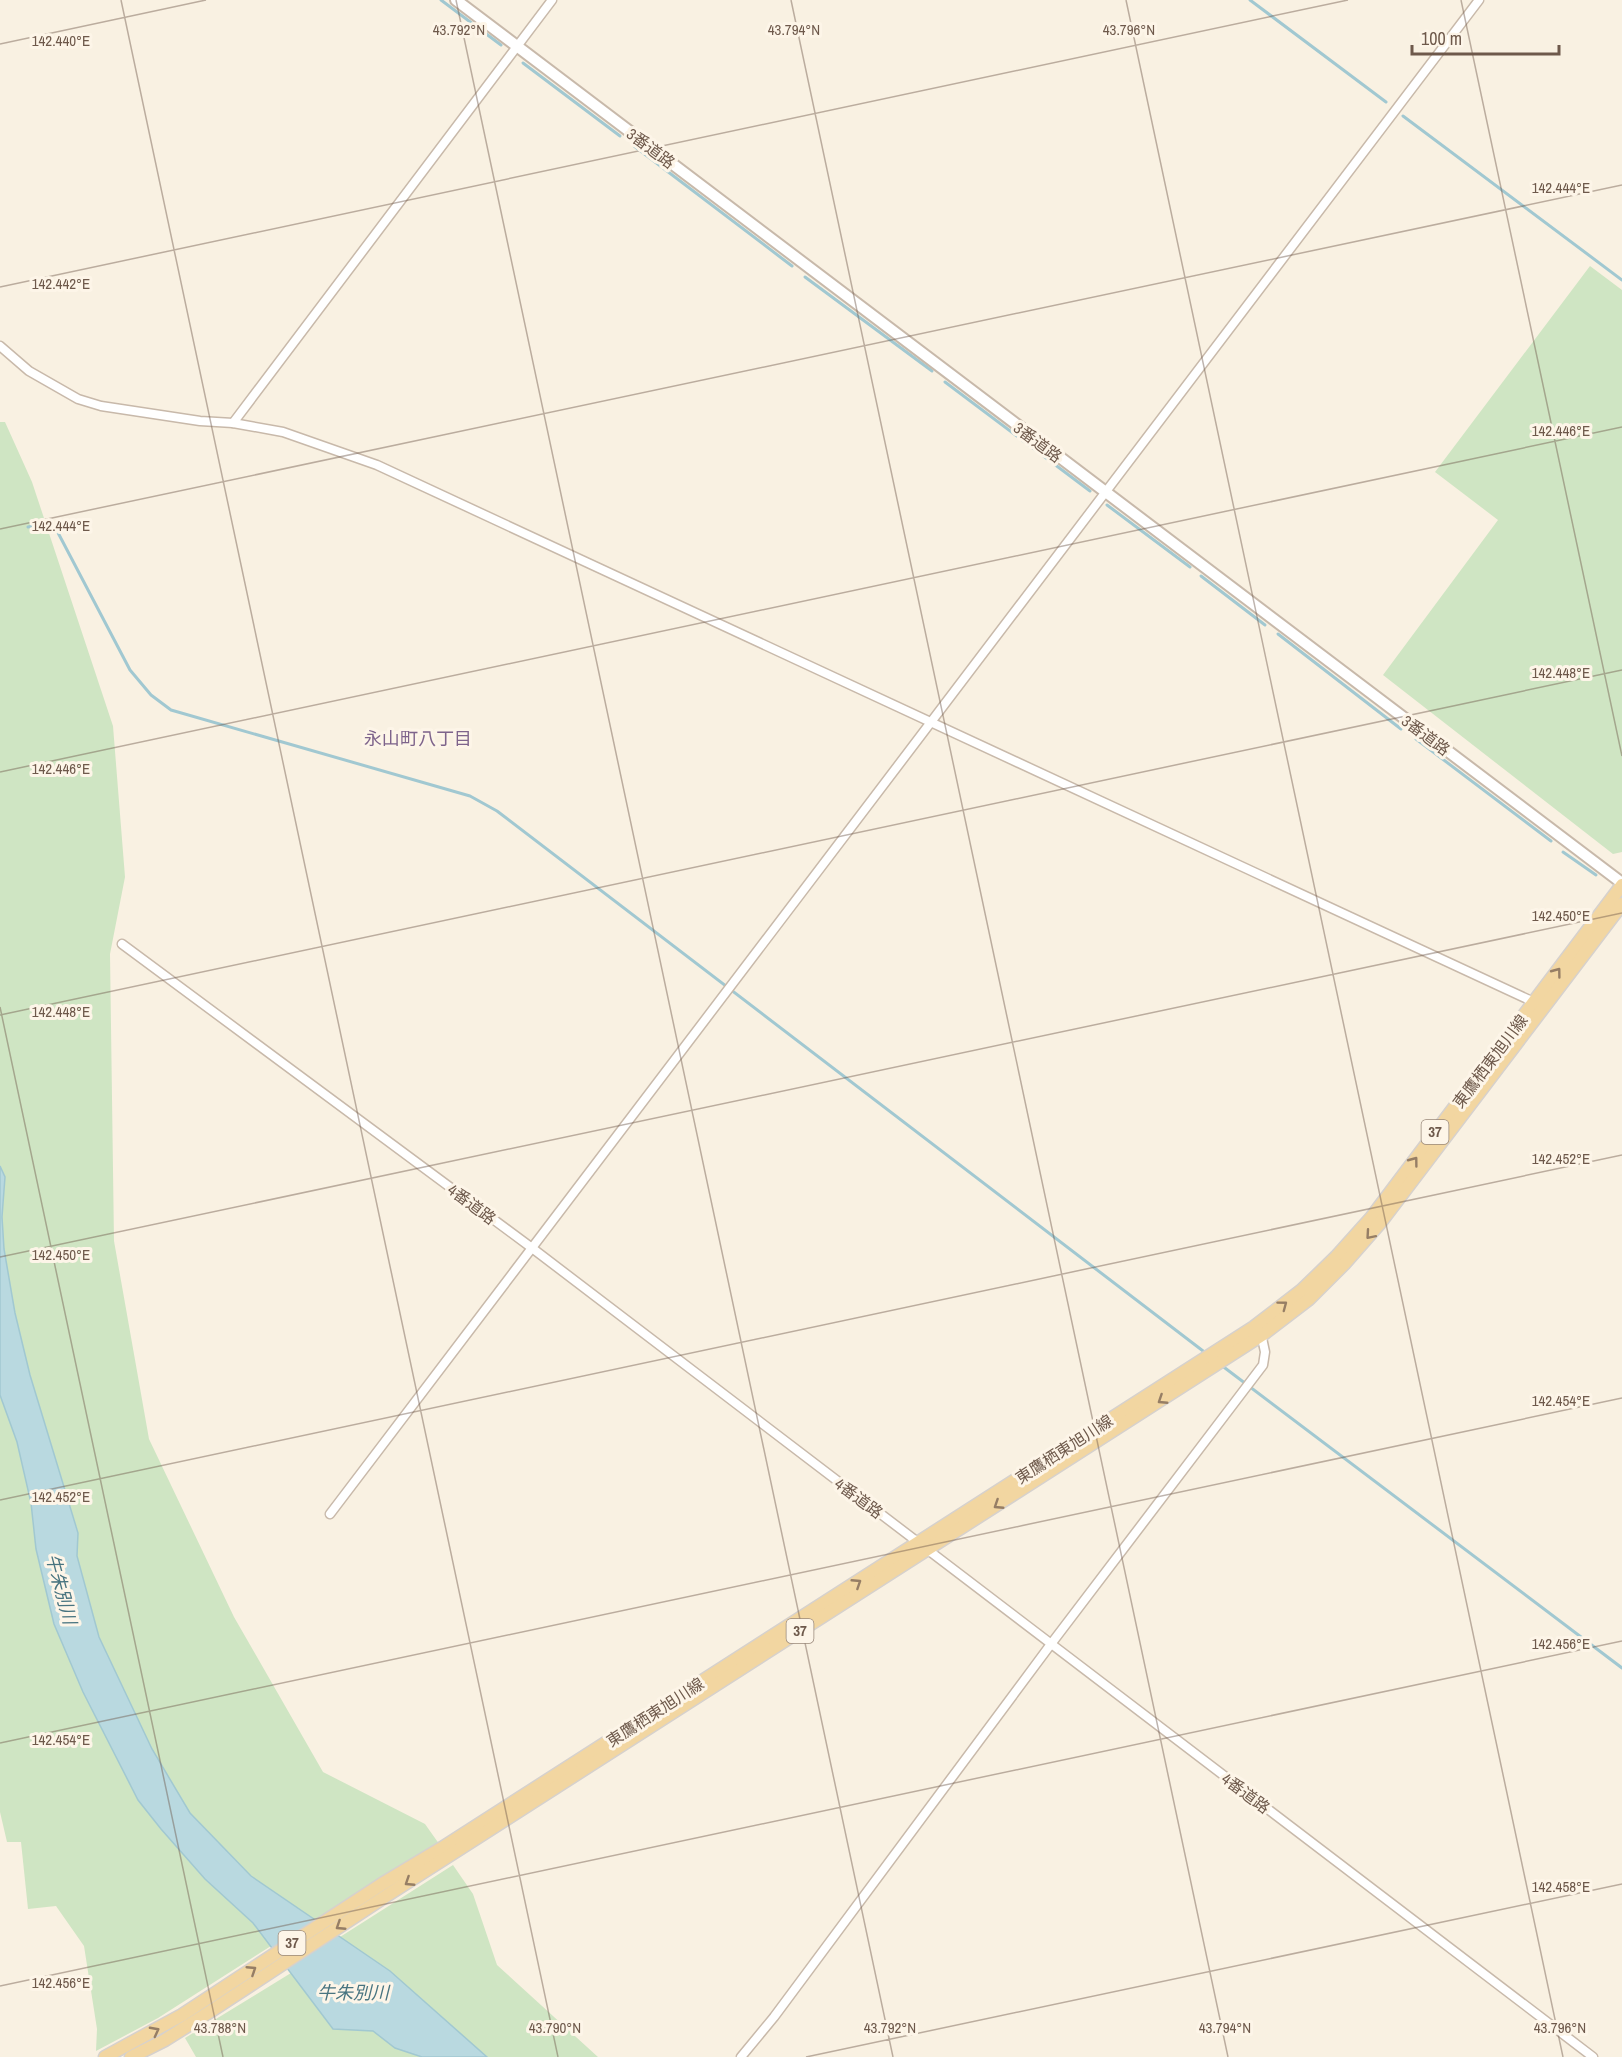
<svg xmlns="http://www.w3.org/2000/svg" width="1622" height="2057" viewBox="0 0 1622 2057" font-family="'Archivo Narrow','Noto Sans JP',sans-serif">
<rect width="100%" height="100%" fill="#f9f1e2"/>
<!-- green -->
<g fill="#cfe5c3">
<path d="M1590 266 1622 290V852L1613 854 1383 675 1498 520 1435 472Z"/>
<path d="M0 422H5L32 482 113 726 125 877 110 954 114 1241 149 1439 234 1617 323 1772 425 1824 442 1848 321 1924 251 1876 190 1813 152 1749 99 1637 77 1556 78 1532 30 1375 15 1313 4 1249 2 1217 5 1178 0 1166Z"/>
<path d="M0 1395 17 1442 31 1503 36 1549 83 1692 138 1800 161 1829 205 1879 253 1923 271 1946 158 2018 96 2051 97 2029 84 1946 56 1906 28 1909 21 1842H7L0 1812Z"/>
<path d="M453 1865 473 1894 497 1965 598 2057H487L390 1972 340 1937Z"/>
<path d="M291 1973 333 2029 373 2031 395 2048 422 2057H196L185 2038Z"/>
</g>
<!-- water -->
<path fill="#b9d9e0" stroke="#a1c8d1" stroke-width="1.5" d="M0 1166 5 1177 2 1217 4 1249 15 1313 30 1375 78 1533 77 1556 99 1637 152 1749 190 1813 251 1876 390 1971 487 2057H422L395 2048 373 2031 333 2029 253 1923 205 1879 161 1829 138 1800 83 1692 54 1624 36 1549 31 1503 17 1442 0 1395Z"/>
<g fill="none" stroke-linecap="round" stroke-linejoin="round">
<!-- stream -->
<g stroke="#a1c8d1" stroke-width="3">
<path d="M441 0 501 45"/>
<path d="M1250 0 1386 102"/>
<path d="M523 63 620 136"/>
<path d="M1403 116 1622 280"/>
<path d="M634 146 792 266"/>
<path d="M805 277 932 371"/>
<path d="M945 382 1090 491"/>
<path d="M1107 505 1190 567"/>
<path d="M28 527 49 523 55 527 130 670 151 695 171 710 470 796 497 811 1207 1354"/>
<path d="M1201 576 1265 625"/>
<path d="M1278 634 1401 729"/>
<path d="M1416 739 1551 841"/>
<path d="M1563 852 1596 875"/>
<path d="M1221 1365 1622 1668"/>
</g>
<!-- minor casing -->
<g stroke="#c8b9aa" stroke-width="11">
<g id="minor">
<path d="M0 346 29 371 78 399 101 406 200 421 233 423 283 432 377 465 1538 1004"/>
<path d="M233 423 552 0"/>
<path d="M122 944 532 1248 1593 2057"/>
<path d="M330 1514 1479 0"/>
<path d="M741 2057 774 2017 1051 1644 1263 1365 1265 1352 1261 1333"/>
</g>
</g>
<!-- tertiary casing -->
<g stroke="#c8b9aa" stroke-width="14">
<path id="tertiary" d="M456 0 1622 883"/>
</g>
<!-- primary casing -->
<g stroke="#d6d1cd" stroke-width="15">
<g id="primary">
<path d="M105 2057 182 2015 382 1884 442 1848 1254 1327 1302 1290 1336 1257 1371 1218 1622 885"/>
<path d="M131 2057 165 2040 211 2011 389 1894 1262 1335 1309 1299 1344 1264 1380 1223 1622 904"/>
</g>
</g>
<!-- minor -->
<use href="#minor" stroke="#fff" stroke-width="8"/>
<!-- tertiary -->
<use href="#tertiary" stroke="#fff" stroke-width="10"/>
<!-- primary -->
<use href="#primary" stroke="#f2d6a1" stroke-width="12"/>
</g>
<!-- one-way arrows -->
<defs><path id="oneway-chevron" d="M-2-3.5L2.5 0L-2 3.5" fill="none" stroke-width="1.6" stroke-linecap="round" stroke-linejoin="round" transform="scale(1.5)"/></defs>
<g stroke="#967e65">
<use href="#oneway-chevron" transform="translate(1557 972) rotate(-53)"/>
<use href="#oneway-chevron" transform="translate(1414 1161) rotate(-53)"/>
<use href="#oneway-chevron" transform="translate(1370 1235) rotate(131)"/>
<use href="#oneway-chevron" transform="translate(1283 1305) rotate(-37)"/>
<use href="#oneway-chevron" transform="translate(1162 1400) rotate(147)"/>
<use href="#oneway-chevron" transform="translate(998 1505) rotate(147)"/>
<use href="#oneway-chevron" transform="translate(857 1583) rotate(-33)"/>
<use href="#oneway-chevron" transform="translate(409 1882) rotate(147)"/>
<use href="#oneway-chevron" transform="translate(340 1926) rotate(147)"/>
<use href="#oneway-chevron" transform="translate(252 1970) rotate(-33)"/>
<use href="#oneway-chevron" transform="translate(155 2031) rotate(-28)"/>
</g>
<!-- ticks -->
<path fill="none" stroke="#6e594b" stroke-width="1.5" stroke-opacity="0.45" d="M121 0 558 2057M456 0 893 2057M791 0 1228 2057M1126 0 1563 2057M1461 0 1622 756M0 44 206 0M0 287 1348 0M0 529 1622 185M0 772 1622 427M0 1007 223 2057M0 1015 1622 670M0 1257 1622 913M0 1500 1622 1155M0 1743 1622 1398M0 1986 1622 1641M806 2057 1622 1884"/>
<g text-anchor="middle" stroke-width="6" stroke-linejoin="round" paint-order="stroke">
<!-- shield labels -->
<g fill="#fdf5e8" stroke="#99887a" stroke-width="1.5">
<rect x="1421.5" y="1120" width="27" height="24" rx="4.5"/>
<rect x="786.5" y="1619" width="27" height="24" rx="4.5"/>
<rect x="278.5" y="1931" width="27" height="24" rx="4.5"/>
</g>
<g font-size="15" font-weight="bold" fill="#6e594b">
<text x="1435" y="1137">37</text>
<text x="800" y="1636">37</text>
<text x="292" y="1948">37</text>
</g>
<!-- street labels -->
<g font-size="16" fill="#6e594b" stroke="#fdf5e8">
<text transform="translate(651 148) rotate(37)" y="6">3番道路</text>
<text transform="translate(1038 442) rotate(37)" y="6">3番道路</text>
<text transform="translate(1426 735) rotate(37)" y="6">3番道路</text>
<text transform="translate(1490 1061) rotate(-53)" y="6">東鷹栖東旭川線</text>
<text transform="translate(472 1204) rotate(37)" y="6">4番道路</text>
<text transform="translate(1064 1449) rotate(-33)" y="6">東鷹栖東旭川線</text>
<text transform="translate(859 1498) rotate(37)" y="6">4番道路</text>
<text transform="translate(655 1712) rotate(-33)" y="6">東鷹栖東旭川線</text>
<text transform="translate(1246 1793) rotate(37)" y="6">4番道路</text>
</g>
<!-- neighbourhood labels -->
<g font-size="18" fill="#7e648b" stroke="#fdf5e8">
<text x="418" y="745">永山町八丁目</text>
</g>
<!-- water labels -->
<g font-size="18" font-style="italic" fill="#487480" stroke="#fdf5e8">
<text transform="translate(61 1589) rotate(75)" y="6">牛朱別川</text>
<text x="353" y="1999">牛朱別川</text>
</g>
</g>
<g font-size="15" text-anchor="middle" fill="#6e594b" stroke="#fdf5e8" stroke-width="6" stroke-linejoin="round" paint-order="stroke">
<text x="459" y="35">43.792°N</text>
<text x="794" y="35">43.794°N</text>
<text x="1129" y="35">43.796°N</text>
<text x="61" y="46">142.440°E</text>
<text x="1561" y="193">142.444°E</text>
<text x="61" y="289">142.442°E</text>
<text x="1561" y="436">142.446°E</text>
<text x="61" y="531">142.444°E</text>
<text x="1561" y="678">142.448°E</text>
<text x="61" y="774">142.446°E</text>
<text x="1561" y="921">142.450°E</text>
<text x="61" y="1017">142.448°E</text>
<text x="1561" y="1164">142.452°E</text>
<text x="61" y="1260">142.450°E</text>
<text x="1561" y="1406">142.454°E</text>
<text x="61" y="1502">142.452°E</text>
<text x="1561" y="1649">142.456°E</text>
<text x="61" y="1745">142.454°E</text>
<text x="1561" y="1892">142.458°E</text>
<text x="61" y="1988">142.456°E</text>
<text x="220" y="2033">43.788°N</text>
<text x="555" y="2033">43.790°N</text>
<text x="890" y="2033">43.792°N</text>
<text x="1225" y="2033">43.794°N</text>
<text x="1560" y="2033">43.796°N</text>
</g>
<!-- scale -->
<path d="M1412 45v9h147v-9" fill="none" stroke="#6e594b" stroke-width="3"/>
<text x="1421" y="45" font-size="18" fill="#6e594b" stroke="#fdf5e8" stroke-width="4.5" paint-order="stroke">100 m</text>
</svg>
